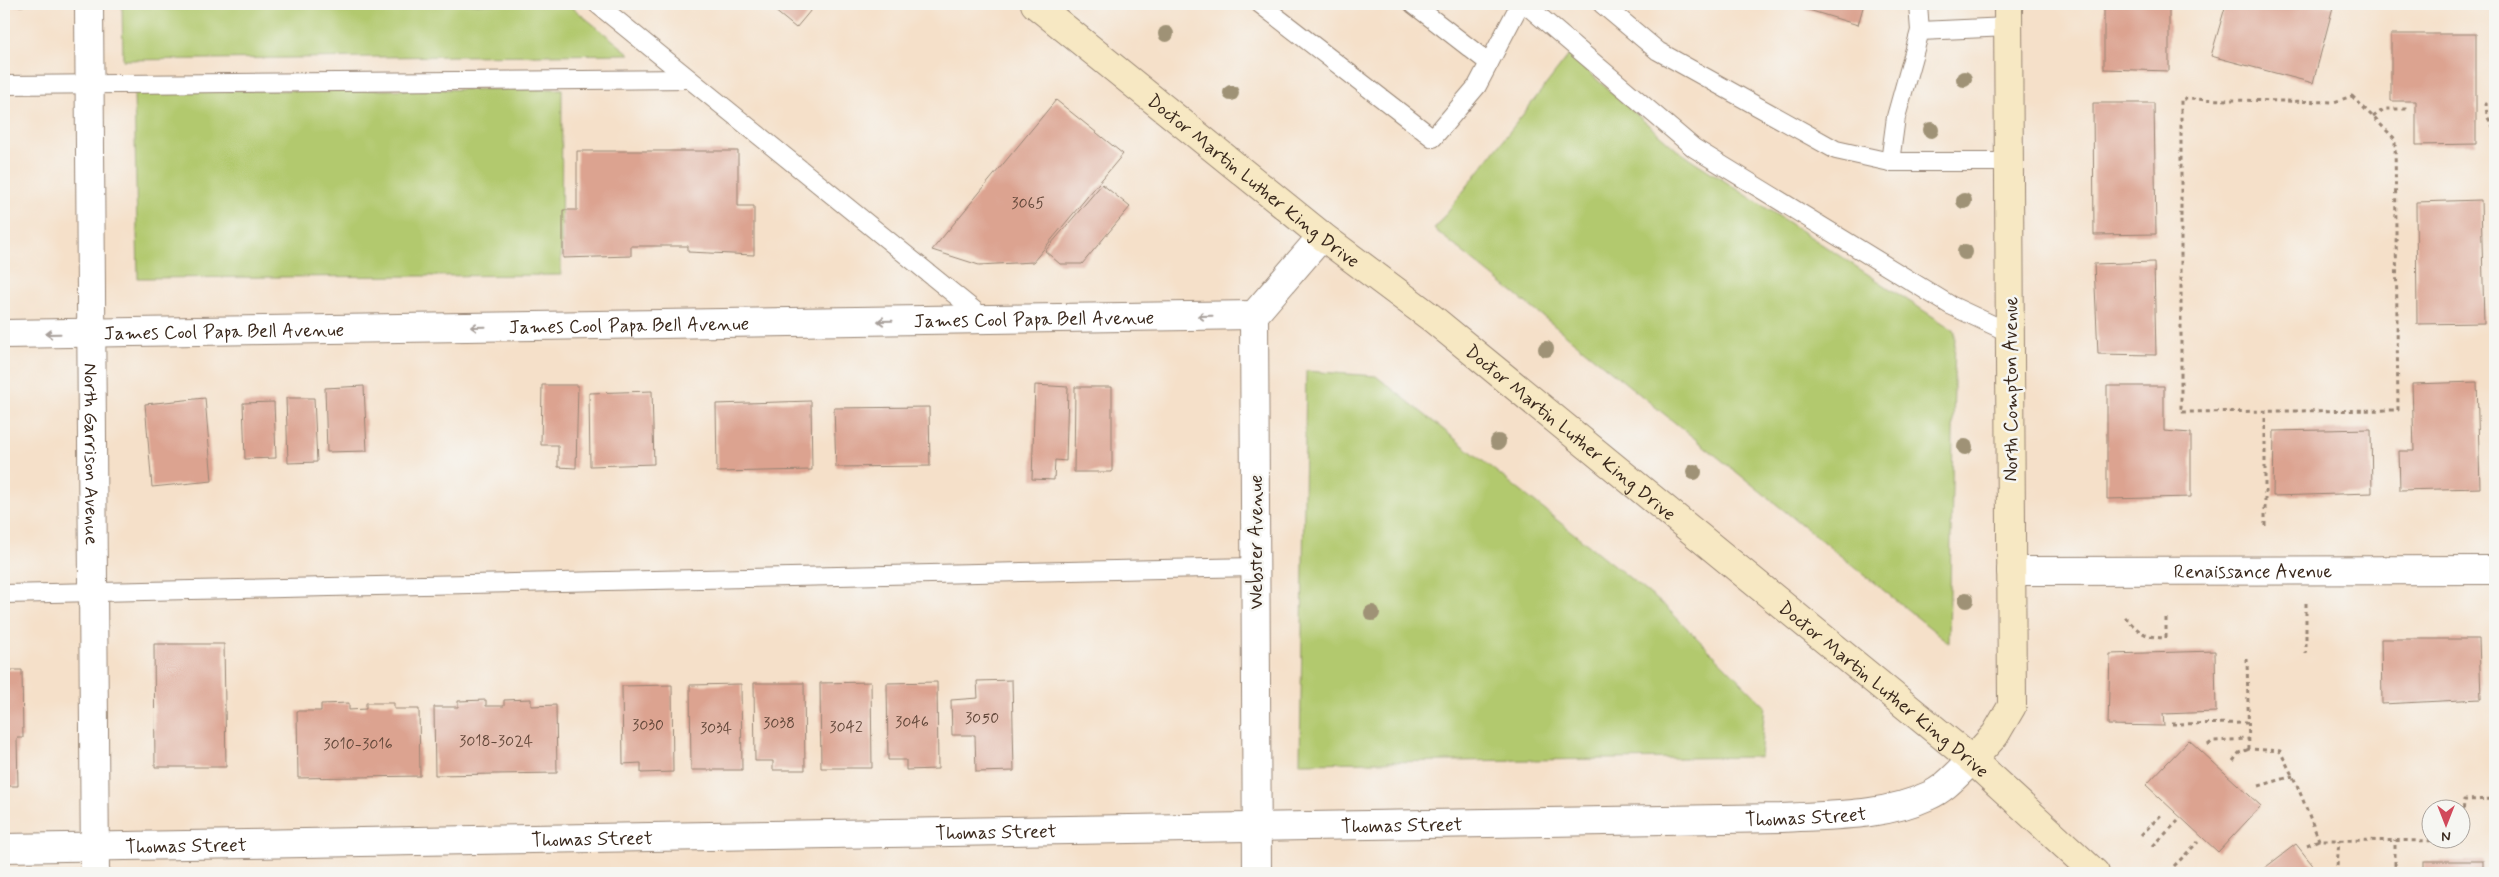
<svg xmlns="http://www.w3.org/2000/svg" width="2499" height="877" viewBox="0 0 2499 877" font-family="Mynerve,sans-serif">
<rect width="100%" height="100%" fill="#f6f6f2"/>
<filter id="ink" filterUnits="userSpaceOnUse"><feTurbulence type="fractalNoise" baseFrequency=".02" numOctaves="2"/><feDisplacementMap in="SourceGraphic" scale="10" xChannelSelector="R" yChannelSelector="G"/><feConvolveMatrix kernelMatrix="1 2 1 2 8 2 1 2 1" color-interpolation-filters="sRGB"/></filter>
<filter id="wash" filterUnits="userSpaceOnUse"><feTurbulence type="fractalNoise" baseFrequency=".0096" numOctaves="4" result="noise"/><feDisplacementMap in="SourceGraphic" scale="20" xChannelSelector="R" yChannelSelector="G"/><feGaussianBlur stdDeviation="1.12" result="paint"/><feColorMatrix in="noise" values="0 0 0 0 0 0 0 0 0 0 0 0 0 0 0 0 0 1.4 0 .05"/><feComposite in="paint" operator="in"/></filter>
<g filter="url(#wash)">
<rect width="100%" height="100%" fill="#f5e0c9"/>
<!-- green -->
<g fill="#b2c96e" stroke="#767a46">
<path d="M122 4H568L630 54 123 60Z"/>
<path d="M1569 55 1677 150 1955 331 1949 643 1434 229Z"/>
<path d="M562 89 561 275 138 278 134 91Z"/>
<path d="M1306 371 1376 376 1665 606 1765 706 1760 757 1300 763Z"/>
</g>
<g id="blocks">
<!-- building -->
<g fill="#dca390">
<rect x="4" y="4" width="19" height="2"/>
<path d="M780 4H816L796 28 774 10Z"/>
<path d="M1789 4H1864L1858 25Z"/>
<path d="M2104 4H2189L2169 7V71L2104 69Z"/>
<path d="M2226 4H2320L2333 7 2313 83 2211 56Z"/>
<path d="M2391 34H2476V144L2416 145V101H2391Z"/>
<path d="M1056 100 1123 154 1033 262 979 265 932 250Z"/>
<path d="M2093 103H2154L2156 234 2094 235Z"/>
<path d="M577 151H738V206H754V255L688 252V246H631V256L563 258V210H577Z"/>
<path d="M1102 184 1130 207 1082 264H1060L1045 251Z"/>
<path d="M2481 200 2484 323 2417 324 2416 202Z"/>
<path d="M2154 262 2156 355 2098 354 2094 264Z"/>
<path d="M2477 382 2480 488 2400 490 2399 451H2414L2412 384Z"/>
<path d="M542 385H578L576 468 558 467V445H541Z"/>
<path d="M1035 385 1068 387 1066 461 1055 460 1054 480 1032 479Z"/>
<path d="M364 386 367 451 327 452 325 388Z"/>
<path d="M2107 386H2164V431L2191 433V497L2107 499Z"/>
<path d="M1075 387H1112V472H1074Z"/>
<path d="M652 391 654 464 590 466 589 393Z"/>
<path d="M205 398 212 481 152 487 145 404Z"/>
<path d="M286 398H314L317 462 288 463Z"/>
<path d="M811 401 812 470 717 472 716 404Z"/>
<path d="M274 402 276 458 245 459 243 403Z"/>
<path d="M929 407 930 466 836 467 834 408Z"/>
<path d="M2371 429 2372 493 2273 496 2274 431Z"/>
<path d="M2381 639H2479L2481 699 2382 704Z"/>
<path d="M154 644H224L226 767H155Z"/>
<path d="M2215 651 2216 712 2163 714 2164 726 2108 725 2110 654Z"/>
<path d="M4 670H22L23 738H17L18 786H4Z"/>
<path d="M1012 680 1014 771 976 772 975 735H952L951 700 978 698 977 681Z"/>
<path d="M871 682 872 768H821L820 683Z"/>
<path d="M937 682 938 769 906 770V760H888L887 683Z"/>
<path d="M754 683H804L805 770H773V761H755Z"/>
<path d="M741 684 742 770H691L690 685Z"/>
<path d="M672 685 673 772 641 773V763L623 764 622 686Z"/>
<path d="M531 699V706L556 705 557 773 435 775 434 707H458V701L486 700V706H504V700Z"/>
<path d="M349 703V710L366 709V703H394V709H419L420 776 298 778 297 711H321V704Z"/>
<path d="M2189 740 2261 806 2218 852 2146 785Z"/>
<path d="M2296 844 2319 873H2258Z"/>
<rect x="2424" y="861" width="59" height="12"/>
</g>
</g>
</g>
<g filter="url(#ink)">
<use href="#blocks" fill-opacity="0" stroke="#988574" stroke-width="1"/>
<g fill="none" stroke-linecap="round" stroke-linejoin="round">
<!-- service casing -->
<g stroke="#988574" stroke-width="20">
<g id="service">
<path d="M597 4 985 319"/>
<path d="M1260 4 1433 138 1477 86 1520 4"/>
<path d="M1413 4 1489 63"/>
<path d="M1525 4 1694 148 1950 305 2010 333"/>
<path d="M1602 4 1658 51 1836 150 1890 162"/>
<path d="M1918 4 1920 31"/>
<path d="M2008 27 1920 31 1896 117 1890 162H2009"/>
<path d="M4 85 689 79"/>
<path d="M4 594 1255 567"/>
</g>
</g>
<!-- minor casing -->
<g stroke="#988574" stroke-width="30">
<g id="minor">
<path id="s1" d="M89 4 95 873"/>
<path id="s2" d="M4 334 1254 315"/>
<path id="s3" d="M2011 571 2495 570"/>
<path id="s4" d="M4 848 1781 818C1829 815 1883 817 1928 796 1945 789 1959 772 1972 760"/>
<path d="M1257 873 1254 315 1322 236"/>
</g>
</g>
<!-- secondary casing -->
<g stroke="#988574" stroke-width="30">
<g id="secondary">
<path id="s5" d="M1035 4 1322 236 1433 319 1972 760 2095 873"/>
<path d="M1972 760 1995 735 2012 706 2008 4"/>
</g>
</g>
<!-- path -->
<g stroke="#988574" stroke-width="3" stroke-dasharray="4 4" stroke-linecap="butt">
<path d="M2352 96 2395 139 2398 410 2181 412V99L2334 102Z"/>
<path d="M2495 103H2486L2487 116 2495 130"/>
<path d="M2373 117 2384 109H2410"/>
<path d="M2265 410V528"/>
<path d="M2306 603V654"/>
<path d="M2125 617C2140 633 2144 637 2166 638V617"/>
<path d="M2247 658 2249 749 2280 751 2297 785 2319 840 2461 841V840"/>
<path d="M2172 724 2248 723"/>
<path d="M2208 745 2213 741 2249 739"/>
<path d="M2233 761 2239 753 2249 749"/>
<path d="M2259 786 2293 776"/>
<path d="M2462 833 2464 800 2495 799"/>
<path d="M2141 835 2163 813"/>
<path d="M2307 845 2319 840"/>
<path d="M2153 846 2178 821"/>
<path d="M2174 866 2198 842"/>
<path d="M2333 873 2337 867 2339 840"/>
<path d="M2395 873V840"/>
</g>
<!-- service -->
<use href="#service" stroke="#fff" stroke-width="18"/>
<!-- minor -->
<use href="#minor" stroke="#fff" stroke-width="28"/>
<!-- secondary -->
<use href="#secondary" stroke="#f7e8c3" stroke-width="28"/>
</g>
<!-- trees -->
<g fill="#9f9276">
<circle cx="1166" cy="34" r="8"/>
<circle cx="1964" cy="79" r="8"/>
<circle cx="1231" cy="93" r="8"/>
<circle cx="1931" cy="130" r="8"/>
<circle cx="1964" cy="201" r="8"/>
<circle cx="1965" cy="252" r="8"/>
<circle cx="1546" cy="349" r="8"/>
<circle cx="1498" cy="442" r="8"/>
<circle cx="1965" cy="447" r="8"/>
<circle cx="1694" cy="472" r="8"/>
<circle cx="1966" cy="600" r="8"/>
<circle cx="1372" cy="613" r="8"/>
</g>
<!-- one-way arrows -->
<defs><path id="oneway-shaft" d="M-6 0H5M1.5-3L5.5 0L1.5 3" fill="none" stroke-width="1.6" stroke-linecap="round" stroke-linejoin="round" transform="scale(1.25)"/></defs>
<g stroke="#a79f9a">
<use href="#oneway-shaft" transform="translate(1205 316) rotate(179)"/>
<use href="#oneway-shaft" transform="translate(885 321) rotate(179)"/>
<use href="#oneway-shaft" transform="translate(478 327) rotate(179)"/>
<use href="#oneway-shaft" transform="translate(53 334) rotate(179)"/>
</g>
</g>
<g text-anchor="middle" stroke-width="5" stroke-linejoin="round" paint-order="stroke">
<!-- number labels -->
<g font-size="16" fill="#63483a">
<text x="1028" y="208">3065</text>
<text x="982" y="723">3050</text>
<text x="912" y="727">3046</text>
<text x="779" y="728">3038</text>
<text x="648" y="730">3030</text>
<text x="846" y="732">3042</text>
<text x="716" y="733">3034</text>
<text x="496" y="746">3018-3024</text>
<text x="358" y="749">3010-3016</text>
</g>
<!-- street labels -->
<g font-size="19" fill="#3b2a1e" stroke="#f6f6f2">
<text dy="7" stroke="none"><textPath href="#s5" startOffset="281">Doctor Martin Luther King Drive</textPath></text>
<text dy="7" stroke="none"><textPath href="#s2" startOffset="1030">James Cool Papa Bell Avenue</textPath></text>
<text dy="7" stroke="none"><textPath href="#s2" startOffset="625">James Cool Papa Bell Avenue</textPath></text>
<text dy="7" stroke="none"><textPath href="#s2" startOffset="220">James Cool Papa Bell Avenue</textPath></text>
<text transform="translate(2010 389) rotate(-90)" y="7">North Compton Avenue</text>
<text dy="7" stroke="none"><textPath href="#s5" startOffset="686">Doctor Martin Luther King Drive</textPath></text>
<text dy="7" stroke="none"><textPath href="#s1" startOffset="450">North Garrison Avenue</textPath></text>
<text transform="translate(1255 542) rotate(-90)" y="7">Webster Avenue</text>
<text dy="7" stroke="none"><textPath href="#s3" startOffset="242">Renaissance Avenue</textPath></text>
<text dy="7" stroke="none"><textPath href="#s5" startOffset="1091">Doctor Martin Luther King Drive</textPath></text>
<text dy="7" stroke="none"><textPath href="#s4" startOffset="1802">Thomas Street</textPath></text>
<text dy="7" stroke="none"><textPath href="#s4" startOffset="1398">Thomas Street</textPath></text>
<text dy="7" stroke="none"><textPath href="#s4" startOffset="992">Thomas Street</textPath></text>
<text dy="7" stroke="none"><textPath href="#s4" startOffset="588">Thomas Street</textPath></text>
<text dy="7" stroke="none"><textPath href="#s4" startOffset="182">Thomas Street</textPath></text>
</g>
</g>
<!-- margin -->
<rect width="2499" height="877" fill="none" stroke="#f6f6f2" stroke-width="20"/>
<!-- north arrow -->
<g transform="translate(2446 824) rotate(180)"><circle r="24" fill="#f6f6f2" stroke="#aba49d"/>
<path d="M0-4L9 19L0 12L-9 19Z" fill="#d1495b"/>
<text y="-8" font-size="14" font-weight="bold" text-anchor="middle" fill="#3b2a1e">N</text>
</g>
</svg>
